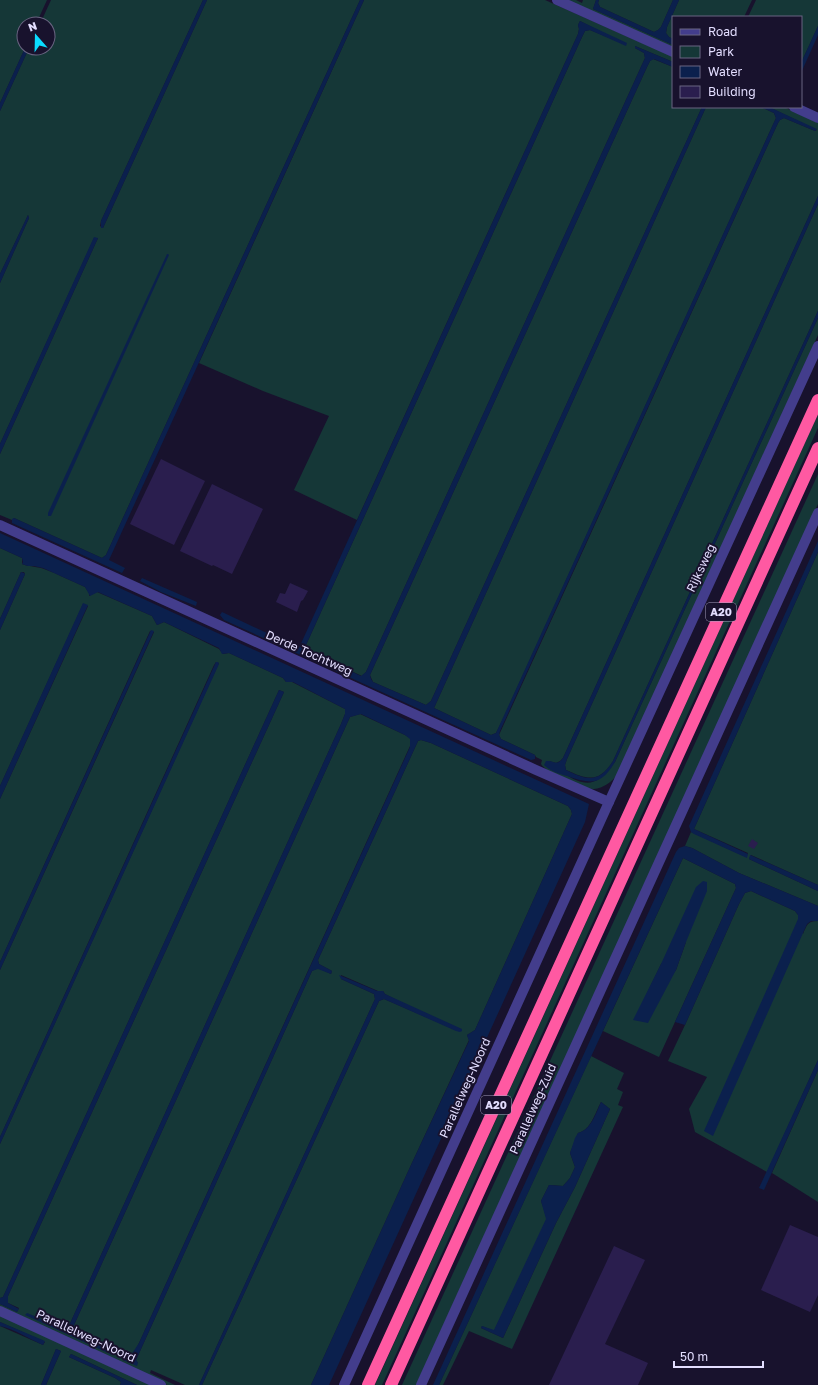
<svg xmlns="http://www.w3.org/2000/svg" width="818" height="1385" viewBox="0 0 818 1385" font-family="'Golos Text',sans-serif">
<rect width="100%" height="100%" fill="#18122d"/>
<!-- green -->
<g fill="#153737" fill-rule="evenodd">
<path d="M0 0H47L36 24H24V48H25L0 103Z"/>
<path d="M51 0H203L101 221 100 226 103 228 207 0H360L106 555 102 558 14 518 12 520 0 515V454L98 238H94L0 444V283L29 218 28 215 0 274V111L29 48H48V24H40Z"/>
<path d="M364 0H545L635 40 673 56V62L635 46V48L644 53 645 58 366 672 362 676 307 651 306 645 582 37 585 31 590 30 626 45 580 21 578 25 579 29 578 34 357 520 294 490 329 416 263 391 199 363Z"/>
<path d="M566 0H576L582 3 583 0H596L593 9 673 45V48Z"/>
<path d="M599 0H673L661 27 658 30 654 32 600 7 598 3Z"/>
<path d="M679 0H752L744 17H673V39L669 37 666 33 667 27Z"/>
<path d="M756 0H818V26L801 63V17H748Z"/>
<path d="M653 59 673 67V107H702L431 701 426 705 373 682 370 675 647 67 650 61Z"/>
<path d="M706 107H761L774 113 776 118 502 721 496 733 491 735 434 708Z"/>
<path d="M769 107H784L818 123V196L563 758 560 761 556 763 549 761C561 771 583 792 600 778 605 774 610 767 615 762L818 318V335L617 775C612 782 603 788 594 789 584 790 546 773 541 764L542 760 536 757 535 755 501 739 499 735 778 123 780 120 784 118 815 131 817 130Z"/>
<path d="M818 204V311L613 761C599 783 588 780 566 770L565 765 567 759Z"/>
<path d="M818 414V428L429 1282 382 1385H375Z"/>
<path d="M818 474V504L416 1385H402Z"/>
<path d="M0 548 22 558V564C29 567 36 566 44 569 58 574 71 581 85 587L89 593V596L97 592 152 616 157 625 164 622 219 649 223 654 229 653 283 678 286 682H292L345 709V714L341 724 68 1328 65 1329 27 1313 112 1351 76 1334 74 1332V1325L350 717 360 714 405 735 410 738V746L139 1343C134 1352 134 1358 123 1357V1360L138 1363 136 1360 312 971 318 968 331 974 332 971 319 964 318 960 418 741 421 740 431 743 568 806 571 810 572 814 475 1030 467 1035 469 1040 411 1165 311 1385H202L379 1001 384 999 460 1032 385 994 383 991H378L341 975V979L374 994 375 999 199 1385H185L151 1370 150 1373 175 1385H167L0 1309V1304L17 1312 19 1308 8 1303V1296L284 692 279 690 3 1297 0 1298V1144L219 663 216 662 214 665 0 1137V970L154 632 150 631 0 962V799L88 606 83 604 0 786V630L25 574 24 572H21L0 619Z"/>
<path d="M818 552V885L751 855 749 859 818 891V906L739 873 692 848 685 846 691 832 746 857 748 853 694 829Z"/>
<path d="M683 858 735 884 736 888 659 1057 603 1031ZM686 942 676 970 634 1020 661 964Z"/>
<path d="M751 891 795 911 798 915 803 934C807 925 807 921 818 921V1060L767 1172 695 1132 689 1109 707 1077 668 1061 685 1025 739 904 745 893Z"/>
<path d="M591 1056 624 1073 617 1089 623 1092 618 1105 623 1107 512 1349 469 1331 443 1385H439ZM601 1102 610 1109 575 1187 556 1223 503 1338 481 1328 482 1326 494 1331 547 1219 541 1201 549 1185 563 1186 570 1178 575 1167 570 1153 578 1133C591 1130 595 1113 601 1102Z"/>
<path d="M818 1070V1202L772 1173Z"/>
<path d="M0 1314 155 1385H137L71 1354 69 1357 115 1378 121 1382 120 1385H46L61 1351 56 1349 41 1385H0V1326L43 1345 45 1342 0 1322Z"/>
</g>
<!-- water -->
<g fill="#0b204d">
<path d="M203 0H207L103 228H101V221Z"/>
<path d="M360 0H364L109 560 125 568 122 573 12 523V519L14 518 102 558 106 555Z"/>
<path d="M596 0H599L598 3 600 7 654 32 658 30 661 27 673 0H679L667 27 666 33 669 37 673 39V45L593 9Z"/>
<path d="M580 21 627 43 626 46 590 30 585 31 582 37 306 645 307 651 361 676 366 672 645 58 644 53 635 48V46L673 62V67L654 59 650 61 647 67 370 675 371 679 373 682 426 705 431 701 702 107H706L434 708 491 735 496 733 776 118 774 113 761 107H769L817 129 815 131 784 118 780 120 778 123 500 731 499 735 501 739 535 755V759L531 760 224 620 220 615 222 612 299 648 578 34 579 29 578 25Z"/>
<path d="M818 26V35L801 73V63Z"/>
<path d="M25 48H29L0 111V103Z"/>
<path d="M818 196V204L567 759 565 765 566 770C588 781 599 783 613 761L818 311V318L615 762C601 786 591 784 567 776 559 774 550 771 544 765L546 761C555 760 556 767 563 758Z"/>
<path d="M28 215 29 218 0 283V274Z"/>
<path d="M94 237 98 238 0 454V444Z"/>
<path d="M167 254H168L169 255 51 516H48V513Z"/>
<path d="M0 533 589 804 585 822 329 1385H311L411 1165 469 1041 467 1035 475 1030 572 814 571 810 568 806 431 743 421 740 418 741 318 960 319 964 332 971 331 974 318 969 312 971 136 1360 138 1363 137 1366 123 1360V1357L129 1358 139 1343 410 747V739L405 735 361 714 350 717 74 1325V1332L76 1334 112 1351 113 1353 112 1355 108 1353 25 1315 27 1313 65 1329 68 1328 341 724 345 714V709L293 682H286L283 678 229 653 222 654 219 648 164 622 157 625 152 616 98 592 90 596 85 587 43 568 34 566H28L22 564 23 562 22 558 0 548Z"/>
<path d="M818 541V552L694 829 748 854 747 858 694 834 691 832 689 826Z"/>
<path d="M21 572 24 573 25 574 0 630V619Z"/>
<path d="M142 578 197 602 196 606 161 592 140 581Z"/>
<path d="M83 603 88 605 0 799V786Z"/>
<path d="M151 630 154 631 0 970V962Z"/>
<path d="M216 662H218L219 664 0 1144V1137Z"/>
<path d="M279 690 284 692 8 1296V1303L19 1309 17 1312 0 1304V1298L3 1297Z"/>
<path d="M685 846 692 848 739 873 818 906V921H811L807 924 713 1136 704 1131 798 919V915L795 911 751 891 745 893 739 904 685 1025 675 1022 736 888 735 884 683 858 439 1385H433L676 852 679 848Z"/>
<path d="M750 855 818 885V891L749 859Z"/>
<path d="M703 881 707 882V891L686 942 676 970 648 1023 633 1020 661 964 696 887Z"/>
<path d="M339 975 377 991H383L385 994 462 1029V1031L460 1032 456 1031 384 999 379 1001 202 1385H199L375 999 374 994 341 979Z"/>
<path d="M818 1060V1070L764 1190 759 1188Z"/>
<path d="M601 1102 610 1109 575 1187 556 1223 503 1338 481 1328 482 1326 494 1330 546 1219 541 1201 549 1185 563 1186 570 1178 575 1167 570 1153 575 1138 578 1133C591 1130 596 1113 601 1102Z"/>
<path d="M0 1322 45 1341 43 1345C29 1339 15 1329 0 1326Z"/>
<path d="M56 1349 61 1351 46 1385H41Z"/>
<path d="M71 1354 137 1385H120L121 1382 115 1378 69 1357Z"/>
</g>
<!-- building -->
<g fill="#2a1e4e">
<path d="M161 459 205 481 174 545 130 524Z"/>
<path d="M212 484 263 509 232 574 213 565 212 566 180 551Z"/>
<path d="M290 583 308 591 303 600 301 601 297 612 276 602 280 593 285 594Z"/>
<path d="M752 839 758 843 754 849 748 846Z"/>
<path d="M790 1225 818 1237V1295L810 1312 761 1290Z"/>
<path d="M614 1246 645 1260 605 1344 648 1363 638 1385H549Z"/>
</g>
<g fill="none" stroke-linecap="round" stroke-linejoin="round">
<!-- minor -->
<g stroke="#433d8c" stroke-width="10">
<path d="M557 0 673 52"/>
<path d="M794 107 818 118"/>
<path d="M0 525 536 770 609 802"/>
<path d="M0 1311 161 1385"/>
<path d="M344 1385 609 802 818 346"/>
<path d="M421 1385 818 513"/>
</g>
<!-- motorway -->
<g stroke="#ff59a2" stroke-width="12">
<path d="M368 1385 818 400"/>
<path d="M391 1385 818 448"/>
</g>
</g>
<g text-anchor="middle" stroke-width="4" stroke-linejoin="round" paint-order="stroke">
<!-- shield labels -->
<g fill="#18122d" stroke="#a6a1c0" stroke-width="1">
<rect x="706" y="603" width="30" height="18" rx="3"/>
<rect x="481" y="1096" width="30" height="18" rx="3"/>
</g>
<g font-size="11" font-weight="bold" fill="#e3deff">
<text x="721" y="616">A20</text>
<text x="496" y="1109">A20</text>
</g>
<!-- street labels -->
<g font-size="12" fill="#e3deff" stroke="#18122d">
<text transform="translate(701 568) rotate(-65)" y="4">Rijksweg</text>
<text transform="translate(309 653) rotate(24)" y="4">Derde Tochtweg</text>
<text transform="translate(465 1088) rotate(-66)" y="4">Parallelweg-Noord</text>
<text transform="translate(533 1109) rotate(-66)" y="4">Parallelweg-Zuid</text>
<text transform="translate(86 1336) rotate(25)" y="4">Parallelweg-Noord</text>
</g>
</g>
<!-- legend -->
<rect x="672" y="16" width="130" height="92" fill="#18122d" stroke="#696481"/>
<rect x="680" y="29" width="20" height="6" fill="#433d8c" stroke="#696481"/>
<text x="708" y="36" font-size="12" fill="#e3deff">Road</text>
<rect x="680" y="46" width="20" height="12" fill="#153737" stroke="#696481"/>
<text x="708" y="56" font-size="12" fill="#e3deff">Park</text>
<rect x="680" y="66" width="20" height="12" fill="#0b204d" stroke="#696481"/>
<text x="708" y="76" font-size="12" fill="#e3deff">Water</text>
<rect x="680" y="86" width="20" height="12" fill="#2a1e4e" stroke="#696481"/>
<text x="708" y="96" font-size="12" fill="#e3deff">Building</text>
<!-- north arrow -->
<g transform="translate(36 36) rotate(340)"><circle r="19" fill="#18122d" stroke="#696481"/>
<path d="M0-3L7 15L0 10L-7 15Z" fill="#0adcff"/>
<text y="-6" font-size="11" font-weight="bold" text-anchor="middle" fill="#e3deff">N</text>
</g>
<!-- scale -->
<path d="M674 1361v6h89v-6" fill="none" stroke="#e3deff" stroke-width="2"/>
<text x="680" y="1361" font-size="12" fill="#e3deff" stroke="#18122d" stroke-width="3" paint-order="stroke">50 m</text>
</svg>
